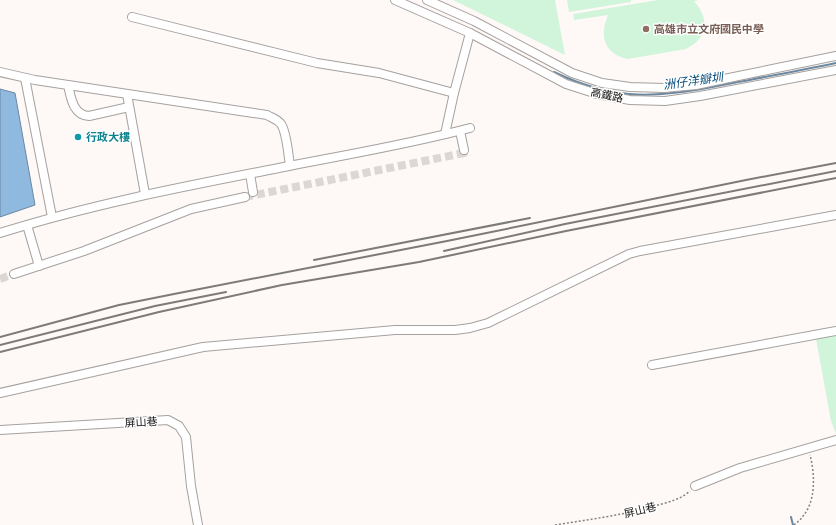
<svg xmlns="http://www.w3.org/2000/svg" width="836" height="525" viewBox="0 0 836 525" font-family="Roboto,'Noto Sans TC',sans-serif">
<rect width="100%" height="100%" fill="#fef9f7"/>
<!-- green -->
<g fill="#d1f5db">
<path d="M453 0H555L565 55Z"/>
<path d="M567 0H631V2L569 12Z"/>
<path d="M658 0H699L694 1C710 19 708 38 686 49L628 59C604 54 599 36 608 15L574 20 573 14Z"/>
<path d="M836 336V434L831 421 816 339Z"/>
</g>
<!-- water -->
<path fill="#8fb9de" stroke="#6a88a1" d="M0 89 15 93 35 205 0 217Z"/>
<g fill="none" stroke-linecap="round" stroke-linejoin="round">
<!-- stream -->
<g stroke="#6a88a1" stroke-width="2">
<path d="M554 72C577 83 603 92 629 94 666 97 702 89 738 82 770 76 803 70 836 63"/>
<path d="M791 517 793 525"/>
</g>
<!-- minor-tunnel -->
<g stroke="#dbd7d5" stroke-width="8" stroke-dasharray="8 4" stroke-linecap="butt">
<path d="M245 197 464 153V150"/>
<path d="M0 279 14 274"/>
</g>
<!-- minor casing -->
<g stroke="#a5a19f" stroke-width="10">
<g id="minor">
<path d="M395 0 470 33 566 84 597 94 630 100 665 101 700 96 836 70"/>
<path d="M427 0 474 21 572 73 602 83 630 87 664 88 696 85 724 79 836 56"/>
<path d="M132 17 317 63 379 73 454 93"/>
<path d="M0 72 35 80 267 115C272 118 277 119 281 124 287 133 288 154 290 165"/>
<path d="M25 78 52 217"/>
<path d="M68 85C71 98 73 115 89 116L129 107"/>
<path d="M127 94 145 194"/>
<path d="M460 131 464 150"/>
<path d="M445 134 454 93 470 33"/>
<path d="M250 174 253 192"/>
<path d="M27 225 39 266"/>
<path d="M0 233C95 203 192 185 289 166 350 154 410 144 470 128"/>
<path d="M14 274 84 251 191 209 245 197"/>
<path d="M652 365 836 331"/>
<path d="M0 393 203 347 395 330H455L470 328 488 323 629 254 640 251 836 215"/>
<path d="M0 430 168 420 179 426 186 437 191 486 198 525"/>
<path d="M695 486 740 468 836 440"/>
</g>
</g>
<!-- path -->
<g stroke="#84817f" stroke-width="1.5" stroke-dasharray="2 2" stroke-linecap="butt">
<path d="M555 525C586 520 617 516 647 508 661 504 679 501 690 491"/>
<path d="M794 525C797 522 801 520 803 516 816 501 815 474 810 455"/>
</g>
<!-- minor -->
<use href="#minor" stroke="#fff" stroke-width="8"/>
<!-- rail -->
<g stroke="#7d7b79" stroke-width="2">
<path d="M444 251 565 224 836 171"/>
<path d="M314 260 530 218"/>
<path d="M0 337 119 305 174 294 447 241 746 180 836 163"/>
<path d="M0 345 155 306 226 292"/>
<path d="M0 352 159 312 282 285 419 262 566 231 836 178"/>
</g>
</g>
<!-- markers -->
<circle fill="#8d6e63" stroke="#fff" stroke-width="1.5" cx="646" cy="29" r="4"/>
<circle fill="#0f9aa8" stroke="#fff" stroke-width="1.5" cx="78" cy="137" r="4"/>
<g text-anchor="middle" stroke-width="3" stroke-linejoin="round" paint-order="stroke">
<!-- education labels -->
<g font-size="11" font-weight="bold" fill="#785e54" stroke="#fff" text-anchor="start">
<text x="654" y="33">高雄市立文府國民中學</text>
</g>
<!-- street labels -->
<g font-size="11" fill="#151413" stroke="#fff">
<text transform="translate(607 95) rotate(12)" y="4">高鐵路</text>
<text transform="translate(141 422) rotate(-3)" y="4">屏山巷</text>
<text transform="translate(640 510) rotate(-14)" y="4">屏山巷</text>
</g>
<!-- culture labels -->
<g font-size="11" font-weight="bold" fill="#0d838f" stroke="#fff" text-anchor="start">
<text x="86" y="141">行政大樓</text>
</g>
<!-- water labels -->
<g font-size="12" font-style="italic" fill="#074c7b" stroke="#fff">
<text transform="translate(693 81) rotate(-8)" y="4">洲仔洋瓣圳</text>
</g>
</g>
</svg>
